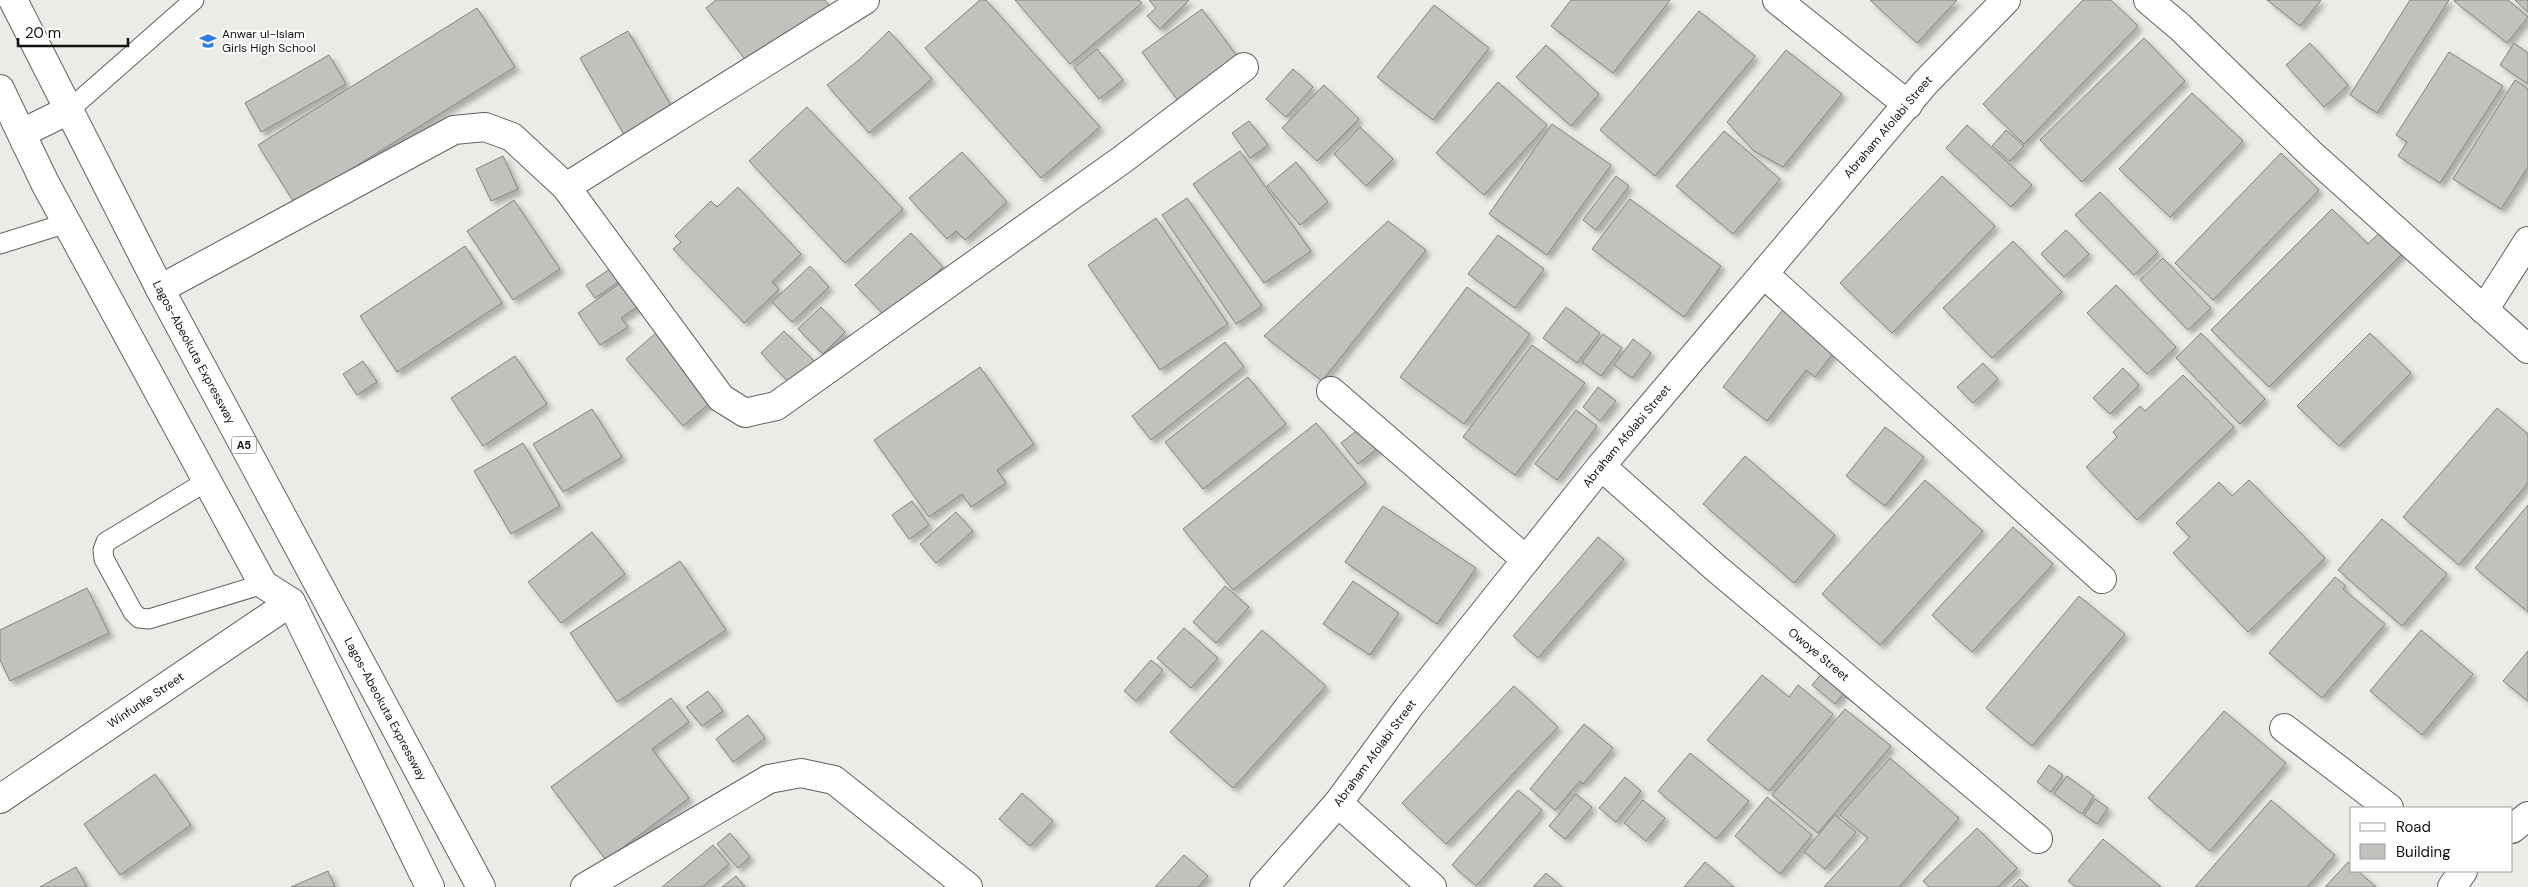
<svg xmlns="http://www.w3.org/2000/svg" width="2528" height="887" viewBox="0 0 2528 887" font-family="'DM Sans',sans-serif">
<defs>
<filter id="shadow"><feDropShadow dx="4.5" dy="4.5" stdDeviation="2.5" flood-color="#0004"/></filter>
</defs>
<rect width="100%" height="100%" fill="#ebece8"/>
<!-- building -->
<g fill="#c1c2be" stroke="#828380" filter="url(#shadow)">
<path d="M716 0H825L831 8 751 67 706 8Z"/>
<path d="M980 0H986L1100 127 1041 178 925 48Z"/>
<path d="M1015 0H1139L1142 3 1070 64Z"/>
<path d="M1149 0H1189L1160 29 1147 16 1156 8Z"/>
<path d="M1571 0H1670L1613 73 1551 26Z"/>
<path d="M1870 0H1957L1917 43Z"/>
<path d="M2083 0H2111L2138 26 2024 144 1983 104Z"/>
<path d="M2267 0H2321L2300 26Z"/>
<path d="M2410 0H2449L2377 113 2350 95Z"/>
<path d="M2455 0H2508L2528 17 2507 43 2454 1Z"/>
<path d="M2515 0H2528V12Z"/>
<path d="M1434 5 1489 48 1433 120 1377 77Z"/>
<path d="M477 8 515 67 295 204 258 145Z"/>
<path d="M1202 9 1239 59 1179 102 1142 52Z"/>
<path d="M1699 11 1755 56 1655 176 1600 130Z"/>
<path d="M628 31 674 111 626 138 580 58Z"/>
<path d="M889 31 932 79 869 133 827 85 860 59Z"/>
<path d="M2144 38 2185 81 2082 182 2040 140Z"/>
<path d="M2310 43 2348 85 2324 107 2286 65Z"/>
<path d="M2514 43 2528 53V84L2500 65Z"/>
<path d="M1546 45 1599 94 1571 126 1516 77Z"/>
<path d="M1097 49 1123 80 1099 99 1074 68Z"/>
<path d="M1786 50 1842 94 1783 167 1754 151 1727 122Z"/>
<path d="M2449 52 2503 86 2440 183 2398 156 2407 142 2396 135Z"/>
<path d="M329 55 346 84 261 132 245 103Z"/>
<path d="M1293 69 1313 87 1286 117 1266 99Z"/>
<path d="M2515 80 2528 89V167L2501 209 2453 179Z"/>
<path d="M1498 82 1547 125 1484 195 1436 153Z"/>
<path d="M1324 85 1359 119 1317 161 1282 128Z"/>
<path d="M2192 93 2243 141 2170 217 2119 169Z"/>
<path d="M807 107 903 209 845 263 749 161Z"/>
<path d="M1249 121 1268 145 1250 158 1232 133Z"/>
<path d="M1552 124 1611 165 1547 255 1489 214Z"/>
<path d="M1967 125 2032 185 2011 207 1946 148Z"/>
<path d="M1360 127 1393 159 1366 186 1334 154Z"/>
<path d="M2006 130 2024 146 2010 161 1992 146Z"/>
<path d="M1724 131 1780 179 1733 234 1676 186Z"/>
<path d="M1240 151 1311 251 1264 283 1193 184Z"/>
<path d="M962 152 1007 202 965 240 956 231 947 239 909 198Z"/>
<path d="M2281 153 2319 190 2213 300 2175 263Z"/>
<path d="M503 156 518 189 491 201 476 169Z"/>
<path d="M1296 162 1328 202 1300 225 1267 186Z"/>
<path d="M1616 176 1629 186 1596 230 1583 220Z"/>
<path d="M1942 176 1995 226 1892 333 1840 283Z"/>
<path d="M738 187 801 254 772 282 779 289 744 323 673 249 681 242 675 236 711 201 717 207Z"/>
<path d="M2100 192 2158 252 2134 275 2075 215Z"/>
<path d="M1187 198 1262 306 1236 324 1162 215Z"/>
<path d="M1630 199 1721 266 1684 317 1592 249Z"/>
<path d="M514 200 560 269 513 300 467 231Z"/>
<path d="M2332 209 2368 244 2384 228 2406 250 2269 387 2211 330Z"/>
<path d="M1156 218 1228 324 1160 370 1088 265Z"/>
<path d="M1388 221 1426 250 1322 381 1264 336Z"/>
<path d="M2066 230 2089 254 2064 277 2041 254Z"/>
<path d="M911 233 943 267 888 319 855 285Z"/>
<path d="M1498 235 1544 269 1515 308 1468 274Z"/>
<path d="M2013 241 2062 292 1992 358 1943 308Z"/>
<path d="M465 246 502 303 397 372 360 316Z"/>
<path d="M2163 258 2211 308 2188 330 2140 280Z"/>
<path d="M619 263 628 275 595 298 586 285Z"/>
<path d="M810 266 829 287 792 322 772 302Z"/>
<path d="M626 279 643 303 621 318 628 327 600 345 578 313Z"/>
<path d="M2116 285 2176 347 2147 374 2087 313Z"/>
<path d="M1467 287 1530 334 1464 424 1400 377Z"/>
<path d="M821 307 845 332 823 354 798 329Z"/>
<path d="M1566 307 1600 333 1577 363 1543 338Z"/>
<path d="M1784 308 1837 348 1815 377 1806 370 1767 421 1723 387Z"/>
<path d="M784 331 817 364 793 387 761 353Z"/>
<path d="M657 332 714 399 683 426 626 359Z"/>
<path d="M2201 333 2265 399 2240 424 2176 358Z"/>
<path d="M2370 333 2411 373 2339 446 2297 406Z"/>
<path d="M1603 334 1622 348 1601 376 1582 362Z"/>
<path d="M1633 339 1651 353 1632 378 1614 365Z"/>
<path d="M1225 342 1244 367 1151 440 1132 416Z"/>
<path d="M1532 345 1585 383 1515 475 1463 437Z"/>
<path d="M515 356 547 404 483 446 451 398Z"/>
<path d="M363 361 377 382 357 395 343 374Z"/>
<path d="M1983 363 1998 379 1973 403 1957 387Z"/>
<path d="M980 367 1034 444 997 470 1006 483 971 507 962 494 929 517 874 440Z"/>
<path d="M2123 368 2139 385 2110 414 2093 398Z"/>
<path d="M2183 375 2234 427 2137 520 2086 467 2117 437 2113 432 2140 406 2145 411Z"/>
<path d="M1248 377 1286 424 1203 489 1165 442Z"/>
<path d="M1598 387 1616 401 1600 421 1583 407Z"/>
<path d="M2497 408 2528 434V483L2459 565 2403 517Z"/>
<path d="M592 409 622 457 563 492 533 444Z"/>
<path d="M1576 410 1597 426 1557 480 1535 464Z"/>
<path d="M1316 423 1366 483 1233 590 1183 529Z"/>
<path d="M1365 424 1382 445 1358 464 1341 443Z"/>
<path d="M1885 427 1924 457 1885 506 1846 476Z"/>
<path d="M523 443 560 506 511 534 474 471Z"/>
<path d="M1745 456 1835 535 1794 583 1703 504Z"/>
<path d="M1925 480 1983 531 1880 645 1822 594Z"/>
<path d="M2249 480 2325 558 2248 632 2173 553 2190 537 2176 523 2219 482 2232 496Z"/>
<path d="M912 501 929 525 909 539 892 515Z"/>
<path d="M2528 505V612L2475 568Z"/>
<path d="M1383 506 1476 568 1437 624 1345 562Z"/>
<path d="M956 512 973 531 936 563 920 544Z"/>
<path d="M2382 519 2447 574 2402 626 2338 570Z"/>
<path d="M2013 527 2053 564 1972 652 1932 615Z"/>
<path d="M592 532 625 574 561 623 528 582Z"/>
<path d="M1598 537 1624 559 1538 658 1513 636Z"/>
<path d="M680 561 726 630 617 702 570 633Z"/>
<path d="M2335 577 2346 586 2343 589 2385 624 2322 698 2269 653Z"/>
<path d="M1353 581 1399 613 1370 655 1323 624Z"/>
<path d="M1225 586 1249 607 1216 643 1193 622Z"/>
<path d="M87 588 109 633 10 681 0 660V630Z"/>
<path d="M2079 596 2125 634 2032 746 1986 708Z"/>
<path d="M1184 628 1218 658 1191 688 1157 658Z"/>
<path d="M1262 630 1326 686 1233 788 1170 732Z"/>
<path d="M2421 630 2473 674 2422 735 2370 691Z"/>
<path d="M2528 651V701L2503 681Z"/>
<path d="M1151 660 1163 670 1136 701 1124 691Z"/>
<path d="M1829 665 1851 684 1835 704 1812 685Z"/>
<path d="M1762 675 1789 697 1798 685 1833 714 1769 791 1707 740Z"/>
<path d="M1514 686 1558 727 1446 844 1402 803Z"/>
<path d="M708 691 723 711 702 726 686 707Z"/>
<path d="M671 698 689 722 652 749 689 798 606 860 551 787Z"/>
<path d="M1845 709 1891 746 1818 833 1772 795Z"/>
<path d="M2224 711 2286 763 2210 851 2148 798Z"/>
<path d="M748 715 765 738 733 762 716 739Z"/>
<path d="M1584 724 1613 748 1583 784 1580 781 1555 810 1530 789Z"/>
<path d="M1690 753 1749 801 1716 839 1658 791Z"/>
<path d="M1890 758 1959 818 1899 887H1824L1868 838 1840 815Z"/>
<path d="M2049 765 2063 775 2051 792 2037 782Z"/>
<path d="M155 774 191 825 120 875 84 824Z"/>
<path d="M2067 776 2094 796 2082 814 2054 794Z"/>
<path d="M1625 777 1641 791 1616 822 1599 808Z"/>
<path d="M1518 790 1542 810 1476 886 1452 865Z"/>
<path d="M1022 793 1053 821 1030 846 999 819Z"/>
<path d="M1576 794 1592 807 1565 839 1549 826Z"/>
<path d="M1767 797 1812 835 1780 874 1735 836Z"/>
<path d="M2095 799 2108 808 2097 824 2084 815Z"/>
<path d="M1643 800 1665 818 1646 841 1624 823Z"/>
<path d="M2271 800 2335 855 2307 887H2195Z"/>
<path d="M1835 815 1856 832 1825 869 1804 852Z"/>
<path d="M1977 828 2017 868 1998 887H1929L1923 881Z"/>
<path d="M730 833 750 857 738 868 717 844Z"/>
<path d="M2103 839 2161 887H2076L2068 881Z"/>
<path d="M713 845 729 864 702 887H662Z"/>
<path d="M1184 855 1208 876 1198 887H1155Z"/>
<path d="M1705 862 1734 887H1684Z"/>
<path d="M2348 862 2352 865V871H2358L2376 887H2325Z"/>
<path d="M76 867 87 887H40Z"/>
<path d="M328 871 335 887H291Z"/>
<path d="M1546 873 1562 887H1533Z"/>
<path d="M736 876 745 887H722Z"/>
<path d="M2020 879 2028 887H2012Z"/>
</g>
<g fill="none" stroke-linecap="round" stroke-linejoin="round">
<!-- lane casing -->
<g stroke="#62635f" stroke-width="21">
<g id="lane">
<path d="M69 110 194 0"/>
<path d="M0 244 67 223"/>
<path d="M207 481 106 542 103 550 104 559 133 612 139 618 149 619 263 584"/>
</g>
</g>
<!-- street casing -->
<g stroke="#62635f" stroke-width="30">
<g id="street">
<path d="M1777 0 1908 105"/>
<path d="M2148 0 2180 27 2312 155 2528 349"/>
<path d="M25 142 24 132 69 110"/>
<path d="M566 187 865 0"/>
<path d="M1764 274 2102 579"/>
<path d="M160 289 454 130 485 127 512 137 566 187 721 398 745 413 776 406 1123 159 1244 67"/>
<path d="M2484 310 2528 241"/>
<path d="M1331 391 1525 559"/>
<path id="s1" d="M1601 466 1717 569 2038 839"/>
<path d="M2284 728 2389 808"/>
<path id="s2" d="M0 799 291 602"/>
<path d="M1338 803 1432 887"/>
<path d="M2512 829 2528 816"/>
<path d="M585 887 769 779 801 773 834 780 968 887"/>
<path d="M2452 887 2463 871"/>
</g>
</g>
<!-- secondary casing -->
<g stroke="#62635f" stroke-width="30">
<g id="secondary">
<path id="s3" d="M1264 887 1338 803 1408 708 1601 466 1925 83 2006 0"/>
</g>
</g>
<!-- highway casing -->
<g stroke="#62635f" stroke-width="30">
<g id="highway">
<path id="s4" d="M13 0 160 289 481 887"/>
<path d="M0 89 45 183 263 584 291 602 430 887"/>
</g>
</g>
<!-- lane -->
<use href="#lane" stroke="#fff" stroke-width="19"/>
<!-- street -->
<use href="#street" stroke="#fff" stroke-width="28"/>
<!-- secondary -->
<use href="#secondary" stroke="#fff" stroke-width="28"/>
<!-- highway -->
<use href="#highway" stroke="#fff" stroke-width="28"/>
</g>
<!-- icons -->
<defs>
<g id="school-bare" transform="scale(1.35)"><path d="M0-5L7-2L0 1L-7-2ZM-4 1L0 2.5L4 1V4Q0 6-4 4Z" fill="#2d7ce7" stroke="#fff" stroke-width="2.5" paint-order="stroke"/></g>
</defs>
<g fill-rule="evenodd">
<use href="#school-bare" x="208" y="41"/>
</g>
<g text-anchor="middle" stroke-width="4" stroke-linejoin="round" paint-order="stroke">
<!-- shield labels -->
<rect fill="#fff" stroke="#585958" stroke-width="1" x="231.5" y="436.5" width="25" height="17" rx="4"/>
<g font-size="11" font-weight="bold" fill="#111210">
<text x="244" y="449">A5</text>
</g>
<!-- poi labels -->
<g font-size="12" fill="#111210" stroke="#fff" text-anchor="start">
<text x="222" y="38">Anwar ul-Islam<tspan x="222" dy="14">Girls High School</tspan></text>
</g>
<!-- street labels -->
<g font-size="12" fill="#111210" stroke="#fff">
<text dy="4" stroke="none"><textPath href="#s3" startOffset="984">Abraham Afolabi Street</textPath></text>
<text dy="4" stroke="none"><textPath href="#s4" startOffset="396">Lagos-Abeokuta Expressway</textPath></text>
<text dy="4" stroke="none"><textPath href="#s3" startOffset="579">Abraham Afolabi Street</textPath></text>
<text dy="4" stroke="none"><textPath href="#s1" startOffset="288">Owoye Street</textPath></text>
<text dy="4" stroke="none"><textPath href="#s2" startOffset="176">Winfunke Street</textPath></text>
<text dy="4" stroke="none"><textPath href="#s4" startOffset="801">Lagos-Abeokuta Expressway</textPath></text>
<text dy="4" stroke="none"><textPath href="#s3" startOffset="174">Abraham Afolabi Street</textPath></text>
</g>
</g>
<!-- legend -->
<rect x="2350" y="807" width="162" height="65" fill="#ffffff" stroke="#a0a09f"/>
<rect x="2360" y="823" width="25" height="8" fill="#ffffff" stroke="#a0a09f"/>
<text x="2396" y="832" font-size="15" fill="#111210">Road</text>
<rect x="2360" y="844" width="25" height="15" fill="#c1c2be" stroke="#a0a09f"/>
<text x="2396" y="857" font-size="15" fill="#111210">Building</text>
<!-- scale -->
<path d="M18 38v8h110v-8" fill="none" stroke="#111210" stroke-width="2.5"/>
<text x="25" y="38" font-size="15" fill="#111210" stroke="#ffffff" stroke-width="4" paint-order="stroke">20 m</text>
</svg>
